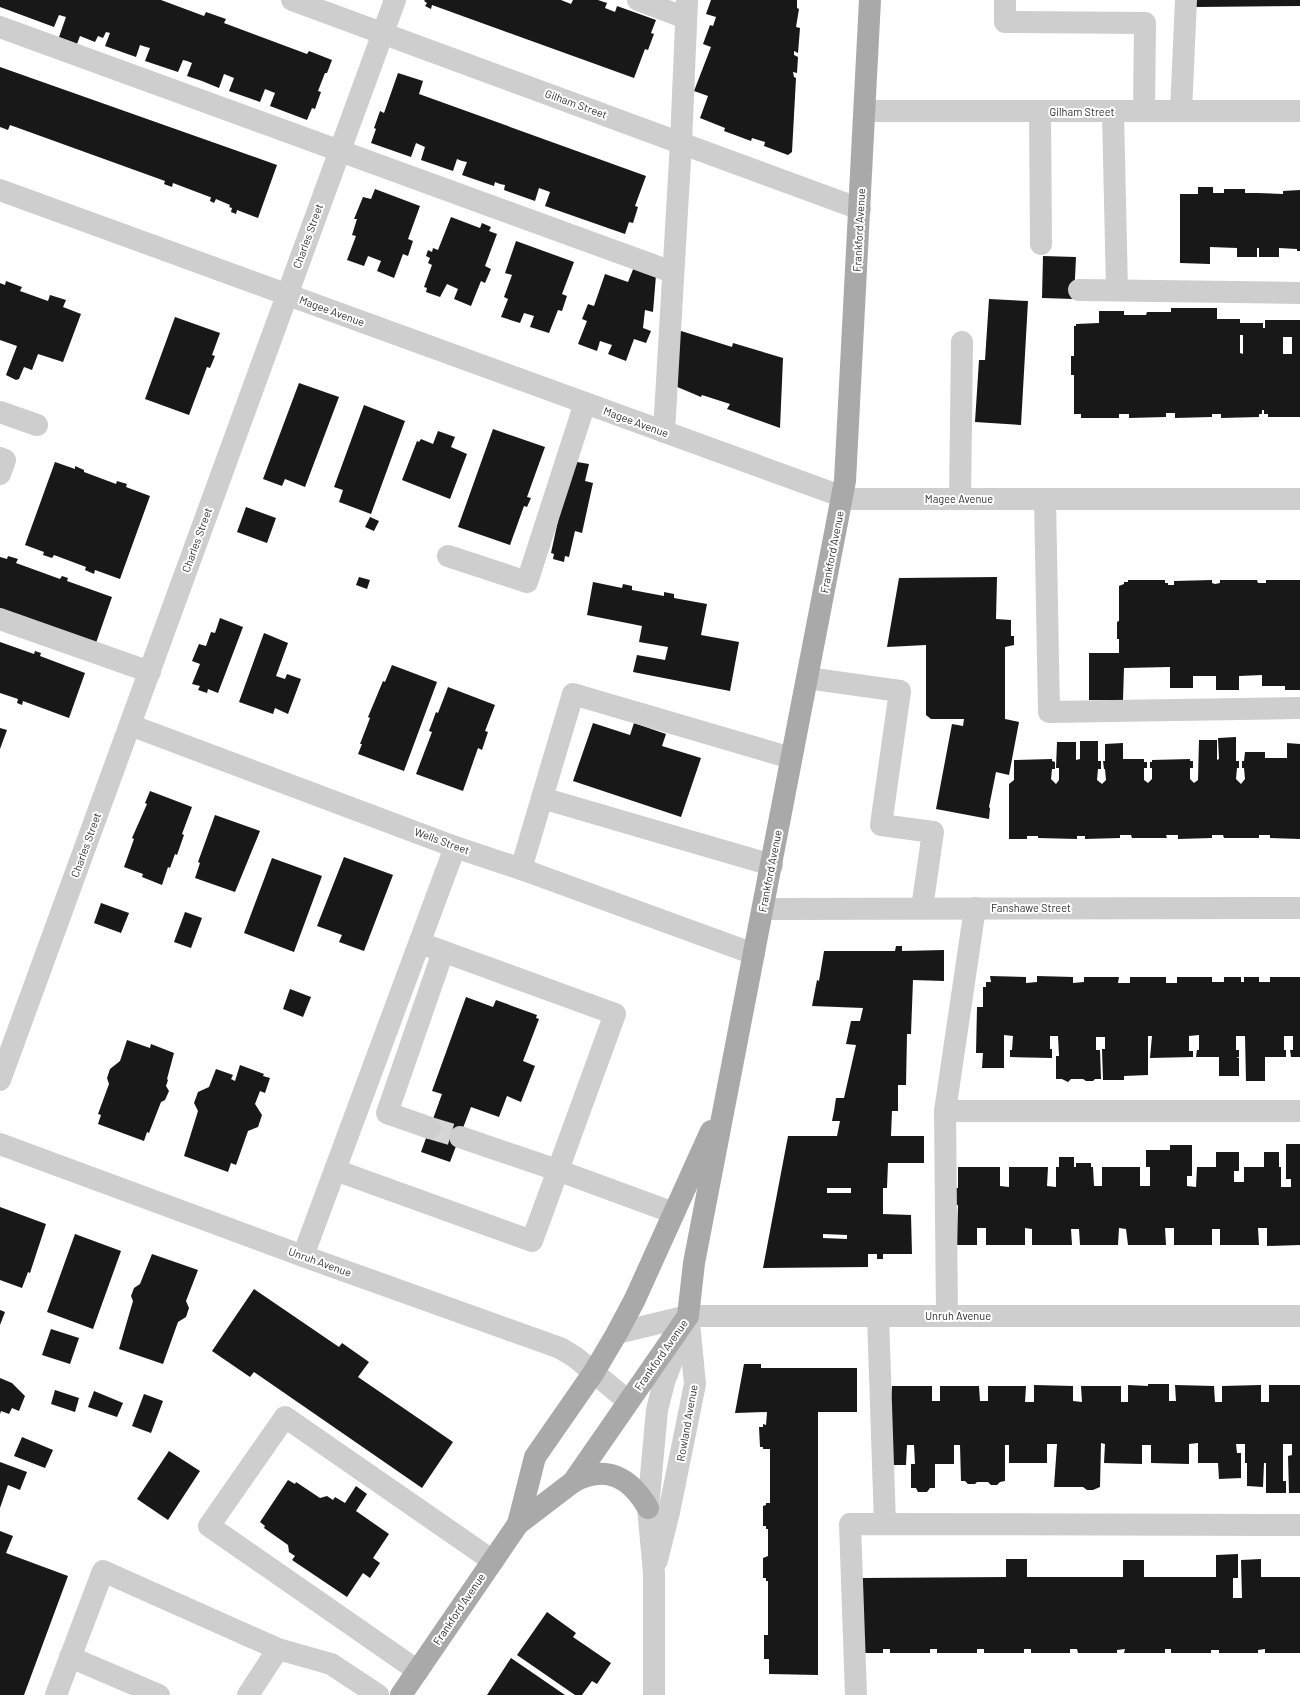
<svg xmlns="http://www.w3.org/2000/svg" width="1300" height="1695" viewBox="0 0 1300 1695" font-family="Barlow,sans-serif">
<rect width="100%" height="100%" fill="#fff"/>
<!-- building -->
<g fill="#181818" fill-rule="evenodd">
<path d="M0 0H161L204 16 206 12 226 19 224 23 307 54 309 51 332 60 327 73H325L318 91 321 92 315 109 312 108 307 120 270 106 275 93 265 89 260 102 229 91 234 78 224 74 219 88 202 81 187 76 192 63 187 61 183 60 178 72 145 61 150 48 146 47 140 45 136 57 105 46 110 33 106 32 103 38 98 36 95 42 80 36 77 44 59 37 66 17 59 15 54 27 0 7Z"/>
<path d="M425 0H561L571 4 573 0H598L607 3 605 8 615 12 617 6 656 20 651 33 654 34 648 50 645 49 634 78 432 5 431 9 425 6 427 3 424 1Z"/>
<path d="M711 0H797V8L799 9 796 27 800 28 798 53 794 51V55L798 57 797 73 793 72 794 77 796 78 792 152 788 155 764 146 765 142 752 138 751 141 724 131 725 128 700 118 708 96 694 91 711 47 703 44 710 25 713 26 716 17 706 14Z"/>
<path d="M1196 0H1300V6L1196 7Z"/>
<path d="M0 67 277 165 258 218 237 210 236 214 231 212 232 208 229 207 230 205 216 199 214 203 210 201 211 197H210L173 183 172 187 164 184 165 181 10 125 8 130 0 127Z"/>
<path d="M398 73 423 81 419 94 646 176 635 206 638 207 633 223 629 222 625 234 545 206 550 192 539 188 535 201 504 190 505 185 500 184 495 182 494 186 462 175 467 162 462 161 457 159 453 171 421 160 425 147 416 143 411 157 371 143 376 129 374 128 380 111 384 113Z"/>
<path d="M1198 187H1213V193H1224V189H1245V193H1257L1283 194V191L1300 190V251H1297V249L1279 248V257H1259V248H1257V257H1237V248L1210 247V264L1180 263V194H1198Z"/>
<path d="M375 189 420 206 408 239 413 241 408 256 403 254 394 278 377 271 381 261 368 256 364 266 347 260 356 236 352 235 357 219H354L363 197 371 199Z"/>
<path d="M451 217 480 228 482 223 491 227 489 231 497 234 485 266 491 269 485 283 481 281 471 306 454 299 458 289 447 284 440 297 426 292 427 288 424 287 432 265 428 263 430 258 426 256 428 250 432 252 433 248 438 250Z"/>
<path d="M516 241 574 262 562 294 567 296 562 311 558 310 549 333 530 327 534 316 524 313 520 323 501 317 508 299 504 297 512 275 505 273Z"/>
<path d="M1043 256 1076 257 1074 299 1042 298Z"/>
<path d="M634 267 656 275 653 312 645 310 643 328 651 331 646 343 634 339 626 361 608 354 612 345 600 341 597 351 578 344 587 321 582 319 588 304 594 306 605 274 628 282Z"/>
<path d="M6 281 22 287 20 291 48 301 50 295 66 300 63 307 81 314 63 362 38 354 32 370 24 367 19 379 16 380 6 375 17 346 0 340V283L5 285Z"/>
<path d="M989 299 1028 301 1021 425 975 422 979 360H985Z"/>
<path d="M1171 308H1217V319H1240V323H1263V328H1265V320H1300V417H1268V414H1264V410H1262V414H1259V417L1221 418V414H1212V417L1175 418V413H1166V417L1129 418V414H1119V418H1081V414H1074V375H1071V356H1074V326H1076V324L1099 323V311H1124V315H1146L1147 312H1171ZM1240 335H1243V354L1240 353ZM1283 337H1292V354H1283Z"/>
<path d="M175 317 220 333 212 355 215 356 210 368 207 367 189 415 145 399Z"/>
<path d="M678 330 732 347 733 343 783 358 780 428 727 409 730 404 702 395 701 397 675 386Z"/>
<path d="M299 383 339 397 305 487 285 479 282 486 263 479Z"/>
<path d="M364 405 405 421 371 514 339 502 343 490 334 487Z"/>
<path d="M493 429 545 447 527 497 531 498 527 507 524 506 510 545 458 527Z"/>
<path d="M438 431 455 437 451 447 467 454 450 499 402 480 417 441 419 442 421 439 433 444Z"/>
<path d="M571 461 589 464 585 481 593 483 582 533 575 531 569 557 565 556 564 562 553 559 554 554 551 553Z"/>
<path d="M55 462 75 469V466L84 470V472L116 484 117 481 127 484 126 487 150 496 120 579 95 570 94 574 85 570 86 567 54 555 52 558 43 555 44 552 25 545Z"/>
<path d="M246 507 276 518 267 543 237 532Z"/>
<path d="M370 517 379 521 374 531 365 527Z"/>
<path d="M8 556 18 559 16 563 60 579 62 576 68 578 67 581 112 597 96 643 0 608V557L7 559Z"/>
<path d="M359 577 370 580 367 589 356 585Z"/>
<path d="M997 577 996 619 1011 620V636H1014V645L1005 647V719L1019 722 1009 775 996 772 989 807 990 808 989 819 936 809 952 724 963 726 964 719H931L926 715V645L887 647 899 578Z"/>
<path d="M1128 580H1165V583H1168V585H1174V581L1212 580V583L1215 584 1220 583V580H1257L1258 583H1266V580H1300V690H1285V686H1262V675L1239 676V690H1216V676H1193V688H1170V667L1124 668 1123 700H1089V653H1119V639H1117V622L1119 621V586L1124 584V582H1128Z"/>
<path d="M593 582 622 588 623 584 632 586V590L664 596V592L674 594V598L707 604 701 635 739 642 730 691 633 672 637 655 665 660 668 647 639 642 642 626 587 615Z"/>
<path d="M220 618 243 627 218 693 208 689 207 693 198 690 200 686 192 684 200 664 192 661 199 644 206 646 211 632 215 633Z"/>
<path d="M264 633 288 643 276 676 285 679 287 674 301 679 288 714 275 708 273 714 239 702Z"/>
<path d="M0 642 34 654 35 651 41 653 40 656 85 673 69 718 23 701 22 705 17 703 18 699 0 693Z"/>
<path d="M392 665 437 682 404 771 358 754 362 744H360L370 718 368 717 383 681 385 682Z"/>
<path d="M448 687 495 705 485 731 488 732 482 750 478 748 463 791 416 774 432 732 429 731 436 712 438 713Z"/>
<path d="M593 723 630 735 634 723 666 734 662 746 701 758 681 817 573 781Z"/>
<path d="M0 728 7 730 0 749Z"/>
<path d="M1236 737V761H1239V768H1237L1236 779 1241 784 1245 779 1244 768H1242V761H1244L1245 752H1265V758H1287V743L1300 744V839L1270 838V835H1259V838H1224L1223 835H1212V838L1178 839V835H1166L1167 838H1132L1131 835H1120V838L1085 839V836H1077V839L1038 838V836H1027V839H1009V784L1014 780V760L1052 759V761L1055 762V769H1052L1051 779 1056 784 1059 780V768H1056L1057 742H1076V760L1080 759V741H1098V761H1101V769H1098L1097 780 1102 784 1106 780 1105 769H1104L1103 761H1105V744L1123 743V759H1144V762H1147V768H1144V780L1148 783 1152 779V768H1150V762H1152V760L1190 759V761H1193V768H1190V779L1194 783 1198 780 1199 740H1217V760L1219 759 1218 738Z"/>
<path d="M150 791 192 807 182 834 184 835 177 855 175 854 170 868 168 867 162 885 142 877 143 874 124 867 134 839 132 838 147 804 145 803Z"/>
<path d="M215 815 260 831 235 892 195 878 200 863 198 862Z"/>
<path d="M344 857 393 875 364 951 339 942 342 935 317 926Z"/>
<path d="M272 858 322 876 294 952 244 933Z"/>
<path d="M101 903 129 913 121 933 94 923Z"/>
<path d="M185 912 202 918 191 948 174 942Z"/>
<path d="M896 946H902V951L944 950V981L913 980 911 1034H907L906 1085H898V1111H892L891 1136H924V1163H888L887 1188H883V1214L911 1215 912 1254H883V1259H877V1254H868V1267L763 1268 788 1136H837L840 1121H832L834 1111 836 1098H844L856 1045 846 1044 851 1021H860L863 1008 812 1006 817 980 819 981 824 951H895ZM827 1188H851V1193H827ZM823 1234 847 1235V1239L823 1238Z"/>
<path d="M990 976 1026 977V983L1037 982V976L1073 977V983L1084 982V977H1119L1118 983H1130V977H1166V983H1177V977H1212V982H1224V977H1241V982H1244V977H1259V982H1270V977H1300V1057H1291L1290 1050H1293V1036H1284V1050H1286V1057H1265V1081H1246L1245 1036H1236V1050H1239V1057H1236L1239 1058V1076H1219V1057H1196L1197 1050H1199V1035L1189 1036V1051H1193V1057L1150 1058 1152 1036H1148V1075L1124 1076V1080H1103L1102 1049H1105V1037H1096V1050H1100L1101 1079H1095L1093 1081H1086L1083 1079H1071L1068 1082 1062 1079H1056V1056H1059L1058 1036H1050V1049H1052V1058L1010 1057V1050H1012L1013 1036 1004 1035V1068H982L983 1053H976L977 1007H983V987H986V982H991Z"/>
<path d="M290 989 311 997 303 1017 283 1009Z"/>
<path d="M466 997 493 1007 496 1000 537 1015 536 1018 539 1019 523 1061 535 1066 521 1102 507 1096 499 1117 471 1107 450 1162 421 1152 442 1094 432 1091Z"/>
<path d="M127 1040 150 1048 151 1044 174 1053 167 1079 168 1080 166 1086 169 1091 165 1100 161 1102 149 1133 147 1132 144 1141 98 1124 101 1115 98 1114 109 1084 107 1078 110 1069 120 1061Z"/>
<path d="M240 1065 264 1074 263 1076 270 1078 265 1093 260 1091 255 1104 262 1115 258 1127 248 1131 236 1165 231 1163 228 1172 184 1156 198 1111 194 1103 198 1092 209 1087 216 1069 233 1075 231 1079 235 1081Z"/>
<path d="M1286 1144H1300V1245L1267 1246V1228H1258L1259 1245H1220V1229H1212V1245H1174V1228H1165L1166 1245H1128L1126 1229 1119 1228 1118 1245H1080L1079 1229H1071L1072 1245H1032V1229L1025 1228V1245H986V1228H977V1245H957L958 1205H951V1188H958V1167H1000V1186L1009 1187V1167H1048L1047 1186 1056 1187V1167H1059V1157H1074V1167H1076V1163H1091V1167H1093L1094 1186H1102V1167H1140V1186H1150V1167H1146V1150H1170V1145H1192V1176H1187V1186L1196 1187 1197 1167H1216V1152H1239V1171H1234V1182H1244V1167H1264V1152H1279V1167H1281V1187H1291V1179H1286Z"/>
<path d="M0 1207 46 1224 30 1273 28 1272 22 1288 0 1280Z"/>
<path d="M75 1234 121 1251 93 1329 47 1312Z"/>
<path d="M152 1254 198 1270 186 1301 189 1308 186 1317 178 1322 163 1364 119 1349 133 1301 131 1296 134 1288 140 1284Z"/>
<path d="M254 1289 339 1347 342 1343 369 1362 358 1377 453 1442 422 1488 254 1372 250 1377 212 1351Z"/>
<path d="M0 1310 5 1312 0 1325Z"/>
<path d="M51 1329 79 1338 70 1364 42 1355Z"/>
<path d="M744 1364H761V1368H857V1412H818V1675L769 1674V1659H764V1635H768V1581H766V1578H763V1558L768 1556V1529H766V1526H763V1506L766 1505V1503H770V1449H763V1447H760L759 1427H763V1424L766 1425 767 1412 735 1413Z"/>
<path d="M0 1378 12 1383 25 1396 19 1411 12 1408 9 1414 1 1411 0 1414Z"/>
<path d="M1148 1384H1169V1401H1176L1175 1385 1214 1386 1215 1402H1222V1386L1261 1385V1402H1269V1385H1300V1493H1289L1288 1456 1292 1455V1444H1283V1481H1286V1493H1266V1463H1264L1263 1487 1247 1486V1463H1245V1444H1236L1237 1453H1241V1478L1219 1479 1218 1463H1198V1443L1189 1444V1464L1151 1463V1445H1142V1464L1104 1463 1105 1444 1101 1443 1100 1487 1093 1490H1087L1083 1487H1054L1057 1444H1047V1463H1009V1445H1005V1481L1000 1482 997 1485H991L988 1482H977L975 1484H968L965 1481H961L960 1445H954V1464H935V1488H930L927 1492H918L916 1488H911V1464H915L914 1445H907L906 1465H886L892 1386H932V1401H940V1386H979L980 1401H988V1386H1026L1025 1402H1034V1385L1073 1386V1401L1082 1402 1081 1386H1121V1402H1128V1385L1148 1386Z"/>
<path d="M55 1390 79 1398 75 1412 51 1404Z"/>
<path d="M94 1391 123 1403 117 1417 88 1407Z"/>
<path d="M144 1394 163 1401 151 1433 132 1426Z"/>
<path d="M22 1437 53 1450 45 1468 14 1456Z"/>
<path d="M169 1451 200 1471 168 1520 137 1499Z"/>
<path d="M0 1462 27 1472 20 1490 8 1485 0 1508Z"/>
<path d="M288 1480 295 1484 296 1482 320 1498 327 1496 333 1500 335 1497 345 1503 356 1486 367 1494 356 1511 389 1534 373 1558 380 1563 370 1578 363 1573 347 1597 292 1560 295 1556 289 1552 288 1545 264 1528 265 1526 260 1522Z"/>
<path d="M0 1531 13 1536 6 1553 68 1576 24 1695H0Z"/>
<path d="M1238 1554V1578H1233V1598H1242L1241 1560 1261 1559V1577H1300V1653H1265V1649L1258 1650V1653H1219V1650H1211V1653H1171V1649H1165V1653H1124L1125 1649 1117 1650V1653H1078L1077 1649H1070V1653H1031V1649H1024V1653H984V1649H977V1653H937V1649H930V1653H890V1649H883V1653H862L861 1578 1006 1577V1559H1027V1577H1123V1560H1144V1577H1216V1555Z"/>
<path d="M547 1612 576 1633 573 1637 611 1663 597 1684 592 1681 582 1695H575L517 1655Z"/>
<path d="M511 1658 565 1695H487Z"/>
</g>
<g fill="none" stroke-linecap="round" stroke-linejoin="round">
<!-- minor-tunnel -->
<path stroke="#d6d6d6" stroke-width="22" stroke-dasharray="22 11" stroke-linecap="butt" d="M430 1128 460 1137"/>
<!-- minor -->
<g stroke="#cecece" stroke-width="22">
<path d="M292 0 860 209"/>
<path d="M638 0 686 18"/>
<path d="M1005 0V22L1145 23 1144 111"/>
<path d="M0 27 672 272"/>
<path d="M865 111H1300"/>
<path d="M1181 111 1186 0"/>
<path d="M1040 112 1041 244"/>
<path d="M1113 112 1117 290"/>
<path d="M0 190 849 499H1300"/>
<path d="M1079 290 1300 293"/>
<path d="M0 412 37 425"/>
<path d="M664 432 681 143 687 0"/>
<path d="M0 458 5 460 0 474"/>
<path d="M960 499 962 342"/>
<path d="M1045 499 1049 712 1300 708"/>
<path d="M448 556 527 582 585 403"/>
<path d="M0 619 150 672"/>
<path d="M807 678 900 691 881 825 933 832 922 908"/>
<path d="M130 725 455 847 521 869 754 954"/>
<path d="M772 865 542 798 573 694 791 758"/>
<path d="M521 869 542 798"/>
<path d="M763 909 1300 908"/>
<path d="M0 1080 395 0"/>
<path d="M945 1111H1300"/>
<path d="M430 1128 387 1113 443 952"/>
<path d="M460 1137 557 1170 674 1213"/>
<path d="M0 1144 303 1256 560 1348 575 1357 628 1401"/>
<path d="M335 1170 532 1241 615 1014 420 943"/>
<path d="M303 1256 455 847"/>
<path d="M878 1316 885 1524"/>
<path d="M947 1316 945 1111 975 908"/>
<path d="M617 1333 688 1316H1300"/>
<path d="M657 1560 669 1512 695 1384 689 1323"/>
<path d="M278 1649 331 1664 378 1695"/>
<path d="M70 1657 159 1695"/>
<path d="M418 1671 209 1526 285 1417 493 1561"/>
<path d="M56 1695 103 1571 278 1649 248 1695"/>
<path d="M654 1695V1573L648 1508 657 1410 664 1382 684 1329"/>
<path d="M856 1695 850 1524 1300 1525"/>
</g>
<!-- major -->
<g stroke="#a9a9a9" stroke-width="22">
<path d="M573 1482C606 1464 630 1477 648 1508"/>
<path d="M518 1524 535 1457 594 1372 617 1333 635 1299 711 1131"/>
<path d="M401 1695 518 1524 573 1482 688 1316 694 1263 845 481 870 0"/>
</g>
</g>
<g text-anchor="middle" stroke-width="4" stroke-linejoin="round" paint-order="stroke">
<!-- street labels -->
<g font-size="11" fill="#313131" stroke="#fff">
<text transform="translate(576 104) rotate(20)" y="4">Gilham Street</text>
<text x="1082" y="116">Gilham Street</text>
<text transform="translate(859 230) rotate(-87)" y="4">Frankford Avenue</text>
<text transform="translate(308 236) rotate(-70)" y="4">Charles Street</text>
<text transform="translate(332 311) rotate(20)" y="4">Magee Avenue</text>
<text transform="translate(636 422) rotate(20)" y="4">Magee Avenue</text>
<text x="959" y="503">Magee Avenue</text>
<text transform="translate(197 540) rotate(-70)" y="4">Charles Street</text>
<text transform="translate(832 552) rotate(-79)" y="4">Frankford Avenue</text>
<text transform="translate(442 841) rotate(20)" y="4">Wells Street</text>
<text transform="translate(86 845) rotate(-70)" y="4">Charles Street</text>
<text transform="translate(770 871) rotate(-79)" y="4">Frankford Avenue</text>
<text x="1031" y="912">Fanshawe Street</text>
<text transform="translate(320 1262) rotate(20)" y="4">Unruh Avenue</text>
<text x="958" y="1320">Unruh Avenue</text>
<text transform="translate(661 1355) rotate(-55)" y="4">Frankford Avenue</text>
<text transform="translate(687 1423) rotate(-80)" y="4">Rowland Avenue</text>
<text transform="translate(459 1609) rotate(-56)" y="4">Frankford Avenue</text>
</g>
</g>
</svg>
